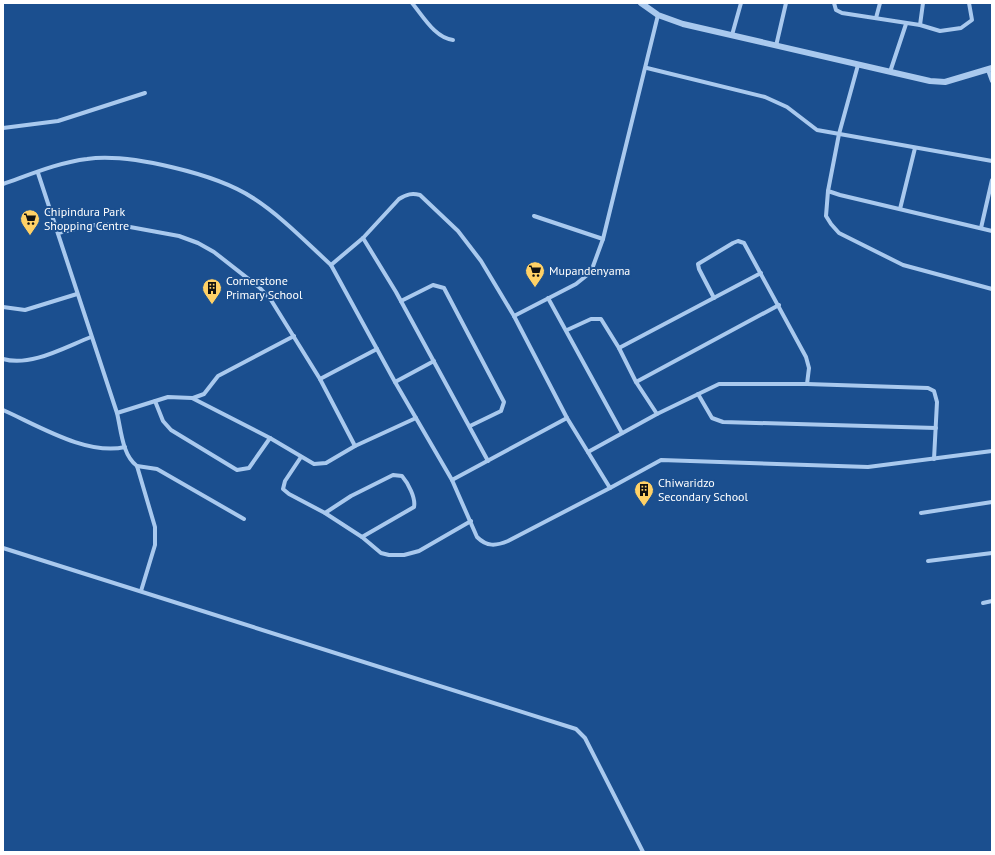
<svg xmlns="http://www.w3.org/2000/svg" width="995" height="855" viewBox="0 0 995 855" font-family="'PT Sans',sans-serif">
<rect width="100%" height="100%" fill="#1b4f8f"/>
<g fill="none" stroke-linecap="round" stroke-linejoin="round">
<!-- minor -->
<g stroke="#a9c9ee" stroke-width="4">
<path d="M412 3C423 16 435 38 453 40"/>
<path d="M834 3 836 10 842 13 920 25 940 31 961 28 972 20 969 3"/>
<path d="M876 18 880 3"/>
<path d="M920 25 923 3"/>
<path d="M732 35 741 3"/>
<path d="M776 46 786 3"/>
<path d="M858 65 839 134 828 191 840 195 992 231"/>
<path d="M647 68 765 97 787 107 817 130 992 161"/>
<path d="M988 70 992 81"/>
<path d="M890 72 906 24"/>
<path d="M3 128 58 121 145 93"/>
<path d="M38 173 117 413C121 429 122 455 137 466L155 527V545L141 591"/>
<path d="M3 184C29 175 60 162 87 159 129 153 217 174 253 198 281 216 306 242 331 265L363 238 399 199C407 194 412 193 420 195L458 231 481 261 514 316 567 418 610 488 661 460 868 467 992 451"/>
<path d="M828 191 826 216 831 224 839 233 903 265 992 289"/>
<path d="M900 209 915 148"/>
<path d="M534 216 603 239"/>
<path d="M981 228 992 180"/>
<path d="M58 233 88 226 104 224 119 225 179 236 198 243 214 252 260 288 271 300 320 379 355 446 416 418"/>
<path d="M363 238 396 292 488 461"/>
<path d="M331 265 395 382 452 480 477 537C487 547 496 546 508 541L610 488"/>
<path d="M548 298 622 433"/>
<path d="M714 298 699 269 698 264 733 243 738 241 744 243 806 357 809 368 807 384"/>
<path d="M401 301 433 285 444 288 504 402 501 411 470 426"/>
<path d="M3 307 25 310 77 294"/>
<path d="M514 316 576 284 586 276 592 269 603 239 658 15"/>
<path d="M567 330 591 319H601L619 348 636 382 657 414"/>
<path d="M619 348 761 273"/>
<path d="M3 359C31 367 65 347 91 337"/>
<path d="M320 379 377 349"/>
<path d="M395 382 434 361"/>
<path d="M636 382 779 305"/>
<path d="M698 394 712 418 723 422 936 428"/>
<path d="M193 398 204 394 218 376 294 336"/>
<path d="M155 401 163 421 171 430 237 470 249 468 270 438"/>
<path d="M3 410C37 425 87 456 125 447"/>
<path d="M117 413 168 397 192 398 270 438 314 464 326 463 355 446"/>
<path d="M588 452 657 414 719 384H807L928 388 934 391 937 402 934 459"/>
<path d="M301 457 285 481 283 489 289 494 325 513 362 537 381 553 389 555H404L419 551 471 521"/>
<path d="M137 466 157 469 244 519"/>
<path d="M452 480 567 418"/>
<path d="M325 513 351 496 393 475 402 476C408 483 416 498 414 507L362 537"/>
<path d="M921 513 992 502"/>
<path d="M3 548 576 729 585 738 643 852"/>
<path d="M928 561 992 553"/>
<path d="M983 603 992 601"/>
</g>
<!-- tertiary -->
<path stroke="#a9c9ee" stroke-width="6" d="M641 3 658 15 683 24 930 81 945 82 992 68"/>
</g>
<!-- icons -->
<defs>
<g id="supermarket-pin" transform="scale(1)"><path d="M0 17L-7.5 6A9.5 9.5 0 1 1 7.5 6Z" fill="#ffd166" stroke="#1b4f8f"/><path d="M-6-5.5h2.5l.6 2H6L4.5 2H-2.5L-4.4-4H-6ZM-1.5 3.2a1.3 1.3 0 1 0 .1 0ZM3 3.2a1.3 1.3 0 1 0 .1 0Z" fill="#111"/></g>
<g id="building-pin" transform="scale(1)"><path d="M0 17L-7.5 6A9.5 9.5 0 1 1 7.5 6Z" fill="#ffd166" stroke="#1b4f8f"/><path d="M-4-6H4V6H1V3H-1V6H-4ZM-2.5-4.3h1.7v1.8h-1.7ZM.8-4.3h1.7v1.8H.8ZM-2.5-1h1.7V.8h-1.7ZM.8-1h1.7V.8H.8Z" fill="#111"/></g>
</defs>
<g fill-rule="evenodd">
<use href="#supermarket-pin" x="30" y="219"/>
<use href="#supermarket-pin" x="535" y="271"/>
<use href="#building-pin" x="212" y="288"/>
<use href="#building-pin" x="644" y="490"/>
</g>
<g text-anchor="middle" stroke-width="4" stroke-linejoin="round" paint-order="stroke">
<!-- poi labels -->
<g font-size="12" fill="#fff" stroke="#1b4f8f" text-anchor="start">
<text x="44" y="216">Chipindura Park<tspan x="44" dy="14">Shopping Centre</tspan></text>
<text x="549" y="275">Mupandenyama</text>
<text x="226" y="285">Cornerstone<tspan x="226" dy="14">Primary School</tspan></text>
<text x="658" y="487">Chiwaridzo<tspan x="658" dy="14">Secondary School</tspan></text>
</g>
</g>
<!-- border -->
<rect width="995" height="855" fill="none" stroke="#ffffff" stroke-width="8"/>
</svg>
